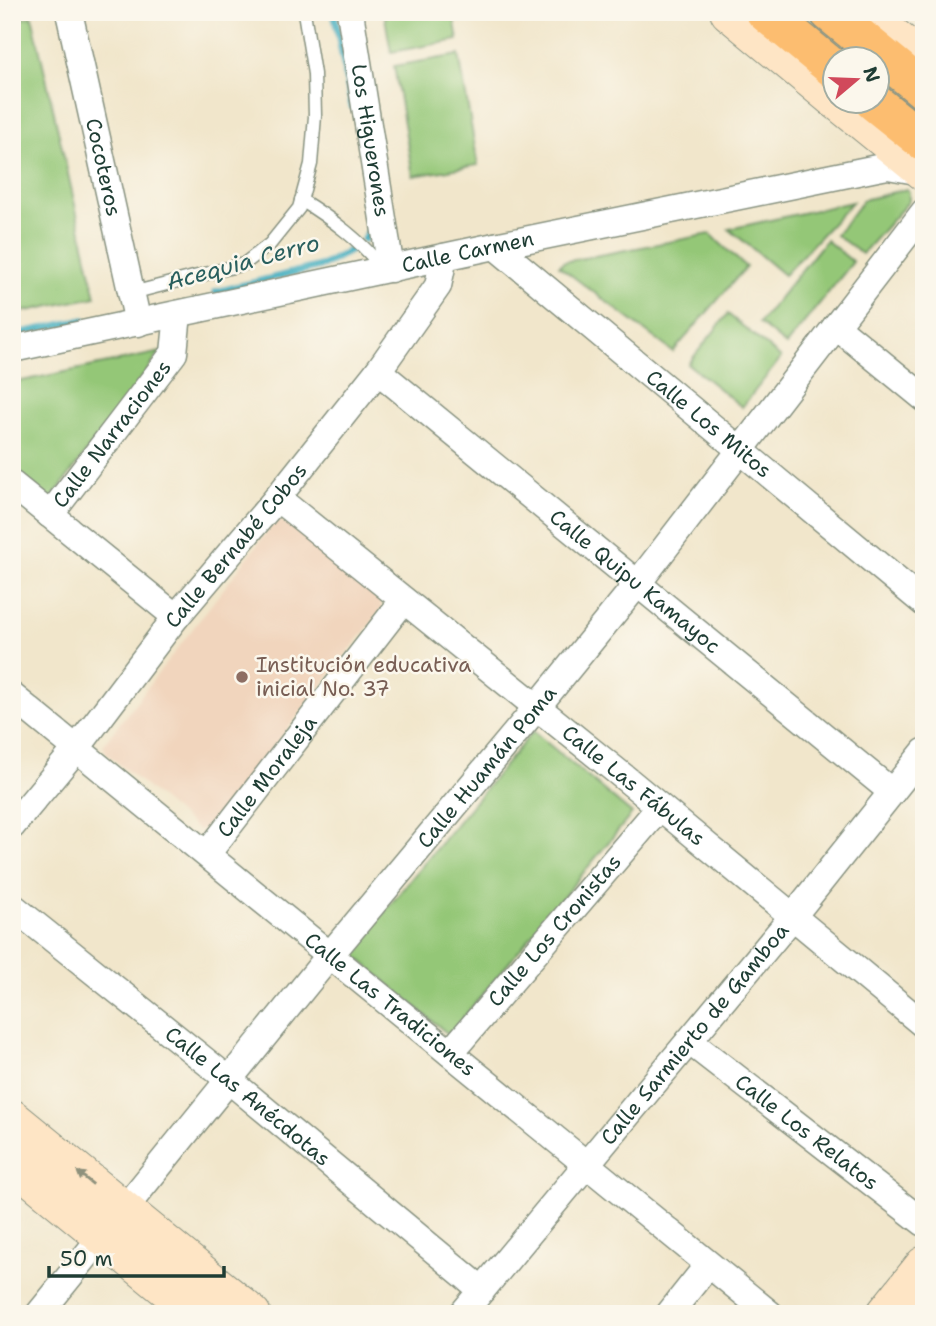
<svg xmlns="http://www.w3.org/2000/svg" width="936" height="1326" viewBox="0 0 936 1326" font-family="'Shantell Sans',sans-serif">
<rect width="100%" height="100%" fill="#fbf7ec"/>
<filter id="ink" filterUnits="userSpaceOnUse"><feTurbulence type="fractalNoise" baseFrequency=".0143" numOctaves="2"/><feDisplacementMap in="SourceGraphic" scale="14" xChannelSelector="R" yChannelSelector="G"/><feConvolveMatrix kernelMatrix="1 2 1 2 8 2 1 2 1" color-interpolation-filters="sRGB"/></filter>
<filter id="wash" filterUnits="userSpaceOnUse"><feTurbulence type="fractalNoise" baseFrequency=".00686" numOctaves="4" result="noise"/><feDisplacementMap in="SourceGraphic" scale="28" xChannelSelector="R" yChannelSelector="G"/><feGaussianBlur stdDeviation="1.57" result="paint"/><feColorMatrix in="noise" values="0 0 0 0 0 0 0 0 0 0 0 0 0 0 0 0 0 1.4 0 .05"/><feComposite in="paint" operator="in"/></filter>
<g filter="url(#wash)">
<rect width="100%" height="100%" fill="#f1e6cb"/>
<!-- built -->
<path fill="#f1d5bd" d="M275 522H291L379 594 382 609 209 828 198 830 106 753 103 745Z"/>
<!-- green -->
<g fill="#94c777" stroke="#5a8256" stroke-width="2">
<path d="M384 12H453L458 40 391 52Z"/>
<path d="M32 16 96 297 12 314V21Z"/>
<path d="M459 55 478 165 413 176 394 66Z"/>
<path d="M907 189 909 192V201L862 254 836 235 863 200Z"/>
<path d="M852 202 784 275 729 229Z"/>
<path d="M710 234 746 267 673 352 559 266 563 262Z"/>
<path d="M826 240 853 262 786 345 759 323Z"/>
<path d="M728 314 781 358 742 407 688 364Z"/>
<path d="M161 352 49 502 12 473V383Z"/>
<path d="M533 731 632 814 449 1035 351 952Z"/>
</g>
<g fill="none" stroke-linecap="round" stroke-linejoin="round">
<!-- stream -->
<g stroke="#41adbf" stroke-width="7">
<path d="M334 12 352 106"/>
<path d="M364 239 372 224 373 221"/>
<path d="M216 292 324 265 354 248"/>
<path d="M12 335 84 320"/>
</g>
</g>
</g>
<g filter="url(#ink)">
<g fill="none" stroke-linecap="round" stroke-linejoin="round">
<!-- lane casing -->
<g stroke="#889280" stroke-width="15">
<g id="lane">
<path d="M301 200C327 216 367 244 382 270"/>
<path d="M132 293 244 264 270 244 299 208 311 164 315 116 314 74 304 12"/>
</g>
</g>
<!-- street casing -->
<g stroke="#889280" stroke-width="29">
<g id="street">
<path id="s1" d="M69 12 138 323"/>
<path id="s2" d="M350 12 391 269"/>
<path id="s3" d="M495 246 924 603"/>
<path d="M836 326 924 398"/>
<path id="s4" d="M12 349 495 246 877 168 888 166 922 172"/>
<path id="s5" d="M378 371 892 792"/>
<path d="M12 484 176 617"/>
<path id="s6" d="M277 498 630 782 924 1025"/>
<path id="s7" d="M50 515 174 353 178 314"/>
<path id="s8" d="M12 696 770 1314"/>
<path id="s9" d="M12 826 77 748 176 617 277 498 378 371 438 286 444 257"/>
<path id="s10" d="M207 854 403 601"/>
<path id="s11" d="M12 906 229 1080 482 1290"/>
<path id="s12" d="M689 1041 924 1223"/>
<path id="s13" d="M450 1053 660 807"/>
<path id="s14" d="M39 1314 330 955 537 707 638 583 924 212"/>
<path id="s15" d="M462 1314 793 916 924 752"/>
<path d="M669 1314 708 1265"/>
</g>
</g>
<!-- secondary casing -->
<g stroke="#889280" stroke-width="39">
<g id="secondary">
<path d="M729 12 834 99"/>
<path d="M864 12 924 61"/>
<path d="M838 102 924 172"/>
<path d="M12 1118 252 1314"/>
<path d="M12 1162 197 1314"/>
<path d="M885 1314 924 1265"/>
</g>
</g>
<!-- primary casing -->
<g stroke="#889280" stroke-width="41">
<g id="primary">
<path d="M765 12 834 69"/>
<path d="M829 12 924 90"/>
<path d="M874 102 924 142"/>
</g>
</g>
<!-- lane -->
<use href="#lane" stroke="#fff" stroke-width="12"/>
<!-- street -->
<use href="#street" stroke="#fff" stroke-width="26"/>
<!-- secondary -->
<use href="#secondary" stroke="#fee5c5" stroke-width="37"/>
<!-- primary -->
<use href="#primary" stroke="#fcbd6f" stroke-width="38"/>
</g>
<!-- one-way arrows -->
<defs><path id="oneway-solid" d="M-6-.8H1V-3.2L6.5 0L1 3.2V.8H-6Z" transform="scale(1.75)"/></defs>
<use fill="#8e917c" href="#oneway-solid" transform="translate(85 1178) rotate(-141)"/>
</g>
<!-- markers -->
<circle fill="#8d6e63" stroke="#fbf7ec" stroke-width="2.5" cx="242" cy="677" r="7"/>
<g text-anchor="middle" stroke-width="5" stroke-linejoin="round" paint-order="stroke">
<!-- street labels -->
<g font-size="21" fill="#1f3d34" stroke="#fbf7ec">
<text dy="7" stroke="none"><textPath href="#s2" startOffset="130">Los Higuerones</textPath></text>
<text dy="7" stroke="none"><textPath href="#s1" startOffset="159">Cocoteros</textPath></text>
<text dy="7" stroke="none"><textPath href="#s4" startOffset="466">Calle Carmen</textPath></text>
<text dy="7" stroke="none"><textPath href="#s3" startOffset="278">Calle Los Mitos</textPath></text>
<text dy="7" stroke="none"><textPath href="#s7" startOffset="102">Calle Narraciones</textPath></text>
<text dy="7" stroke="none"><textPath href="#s9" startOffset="359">Calle Bernabé Cobos</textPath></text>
<text dy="7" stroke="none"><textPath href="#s5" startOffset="332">Calle Quipu Kamayoc</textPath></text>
<text dy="7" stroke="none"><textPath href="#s14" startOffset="707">Calle Huamán Poma</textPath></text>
<text dy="7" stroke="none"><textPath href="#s10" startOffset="98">Calle Moraleja</textPath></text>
<text dy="7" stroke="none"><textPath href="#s6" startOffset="458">Calle Las Fábulas</textPath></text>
<text dy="7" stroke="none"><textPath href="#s13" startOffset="161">Calle Los Cronistas</textPath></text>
<text dy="7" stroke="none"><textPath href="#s8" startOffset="488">Calle Las Tradiciones</textPath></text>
<text dy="7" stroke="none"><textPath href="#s15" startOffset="364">Calle Sarmierto de Gamboa</textPath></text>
<text dy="7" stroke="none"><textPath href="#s11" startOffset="303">Calle Las Anécdotas</textPath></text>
<text dy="7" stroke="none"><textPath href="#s12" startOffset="149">Calle Los Relatos</textPath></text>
</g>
<!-- education labels -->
<g font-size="21" fill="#785e54" stroke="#fbf7ec" text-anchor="start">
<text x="256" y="672">Institución educativa<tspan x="256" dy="24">inicial No. 37</tspan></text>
</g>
<!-- water labels -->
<g font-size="23" font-style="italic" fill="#295f5e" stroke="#fbf7ec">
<text transform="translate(243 262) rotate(-15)" y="8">Acequia Cerro</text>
</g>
</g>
<!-- margin -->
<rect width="936" height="1326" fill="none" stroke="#fbf7ec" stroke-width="42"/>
<!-- north arrow -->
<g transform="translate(856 80) rotate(71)"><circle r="33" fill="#fbf7ec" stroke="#a3ada2" stroke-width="2"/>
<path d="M0-5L12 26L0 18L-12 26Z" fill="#d1495b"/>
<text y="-10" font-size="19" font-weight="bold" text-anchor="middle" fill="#1f3d34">N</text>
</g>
<!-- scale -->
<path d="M49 1266v10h175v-10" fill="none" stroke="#1f3d34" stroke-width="3.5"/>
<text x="60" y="1266" font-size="21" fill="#1f3d34" stroke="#fbf7ec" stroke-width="5" paint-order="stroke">50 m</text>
</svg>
